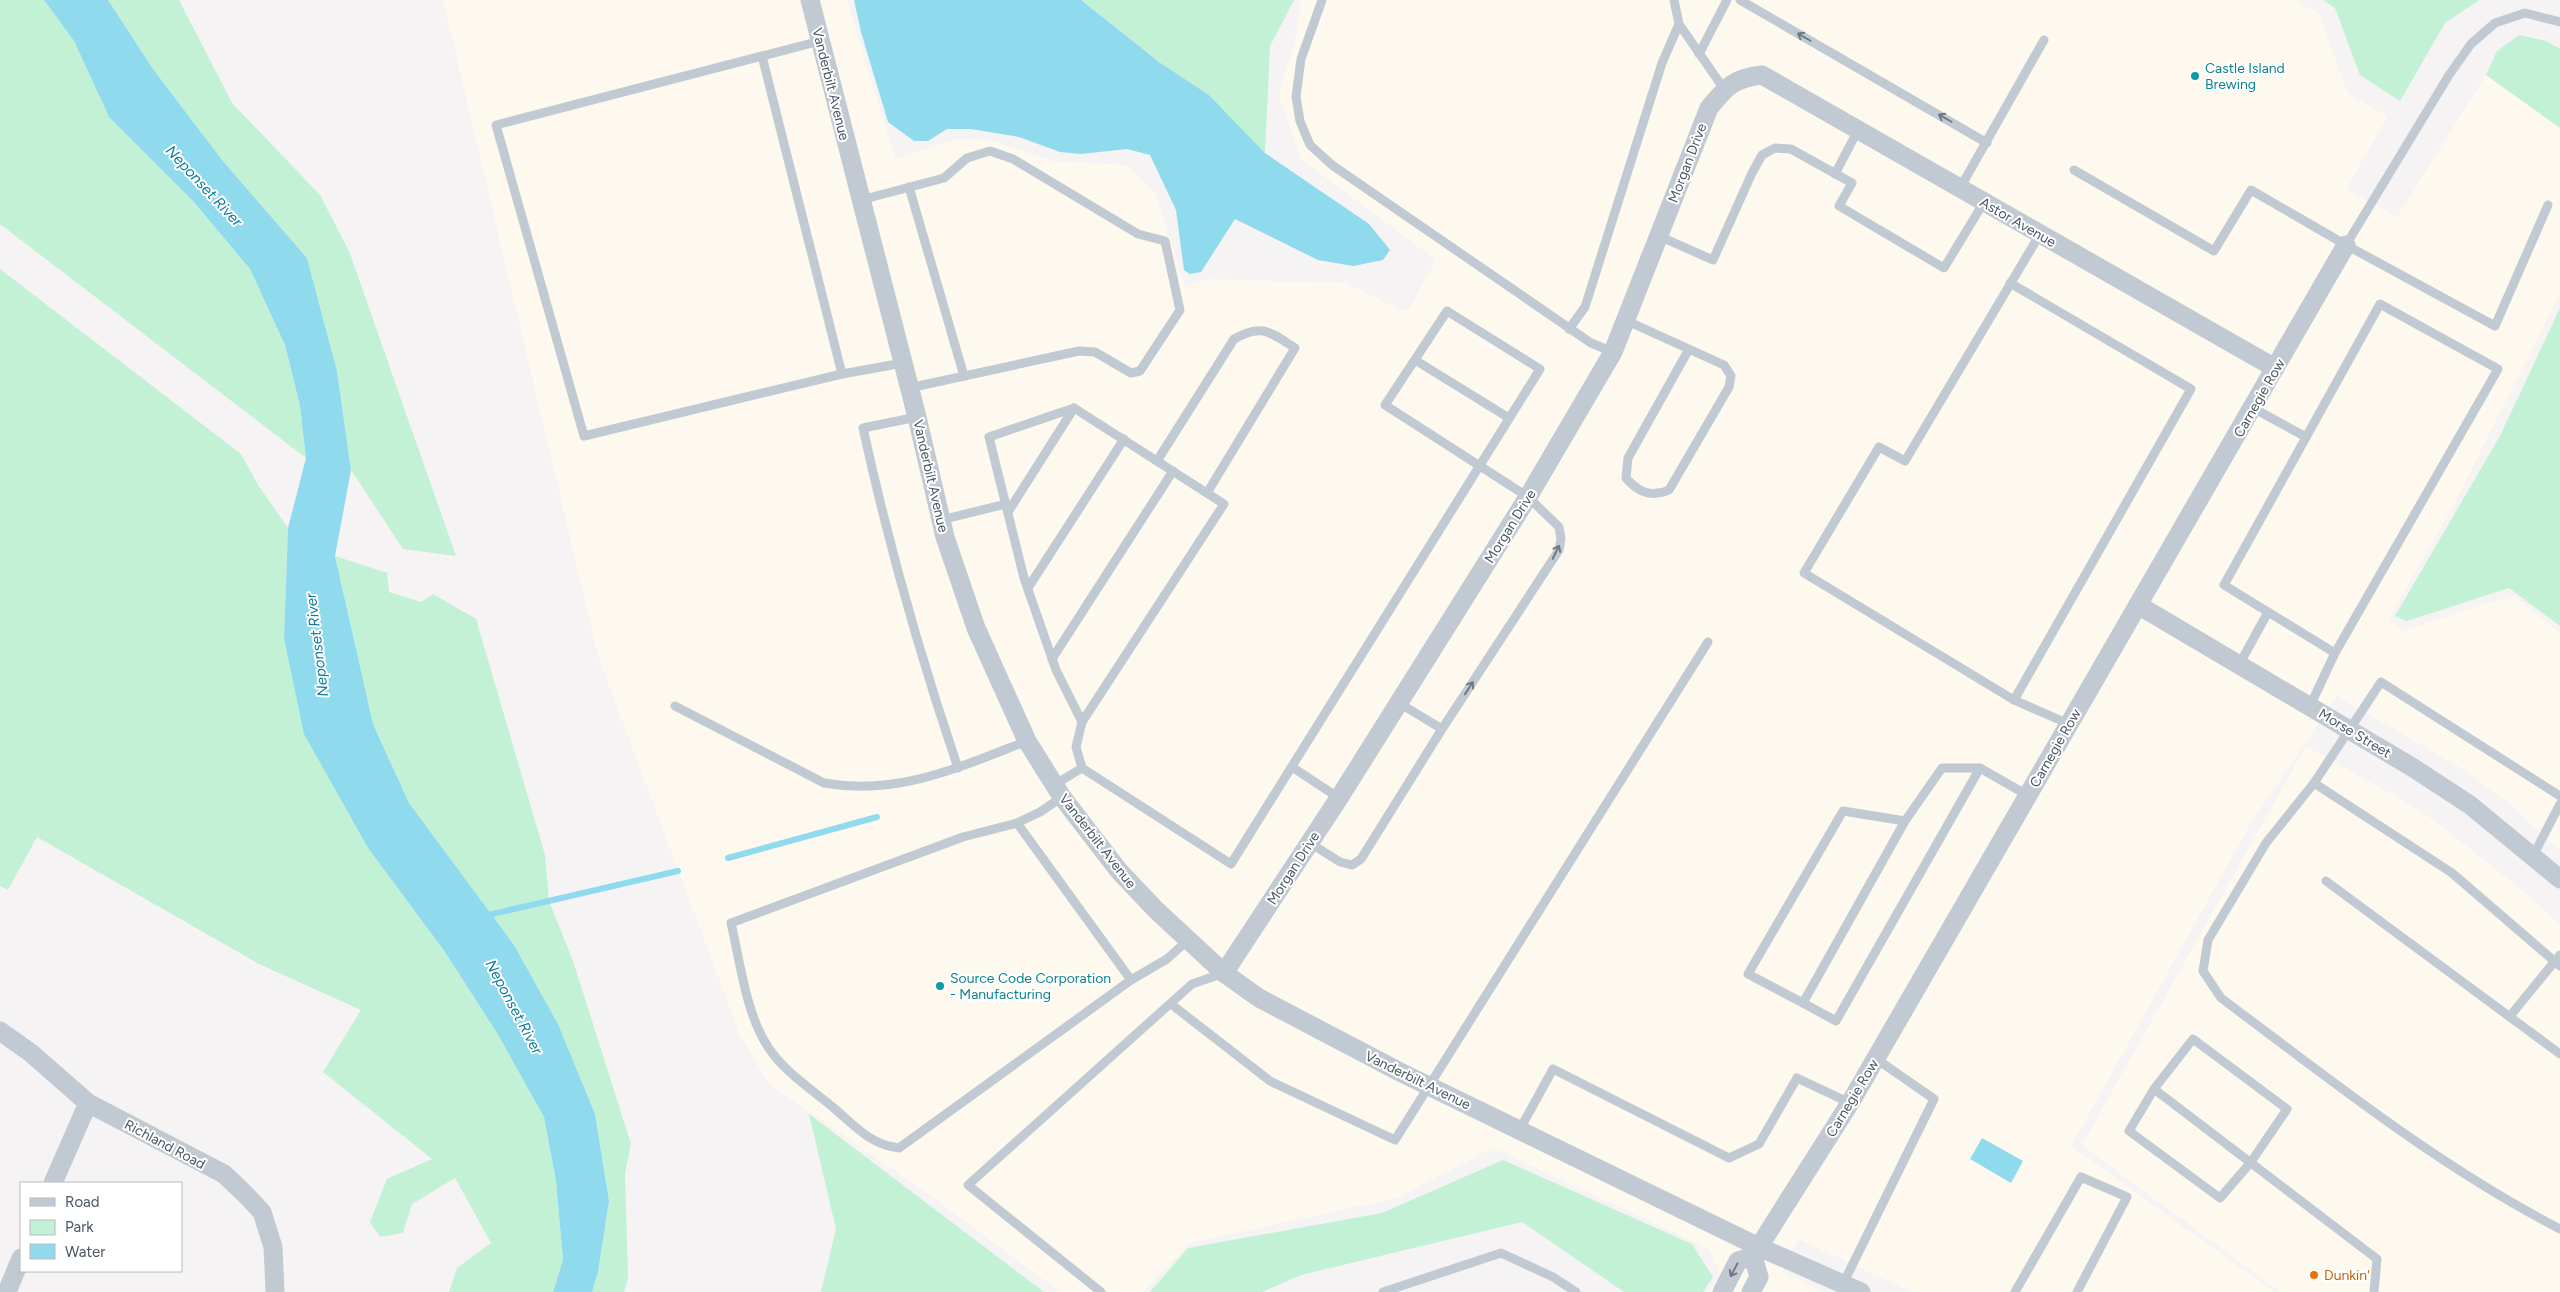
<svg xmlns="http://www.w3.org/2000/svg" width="2560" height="1292" viewBox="0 0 2560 1292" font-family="Figtree,sans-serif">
<rect width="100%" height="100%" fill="#f5f3f3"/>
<!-- commercial -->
<g fill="#fdf9ef">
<path d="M443 0H847L895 159 950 141 985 139 1052 161 1127 165 1156 194 1185 286 1210 279 1344 283 1407 312 1436 260 1301 159 1279 96 1297 31 1301 0H2295L2319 14 2348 94 2388 116 2346 189 2397 217 2486 75 2560 128V294L2451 510 2388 620 2405 630 2514 595 2560 633V851L2507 801 2459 767 2337 696 2251 823 2071 1146 2274 1292H1912L1798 1239 1782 1271 1824 1292H1709L1720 1274 1709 1249 1493 1148 1397 1198 1189 1243 1143 1292H1060L930 1195 768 1083 740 1035 598 656Z"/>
<path d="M2306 746 2423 812 2517 886 2560 924V1292H2280L2082 1145Z"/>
</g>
<!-- green -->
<g fill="#c3f1d5">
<path d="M0 0H44L74 41 109 117 193 201 250 269 285 345 300 406 306 458 0 224Z"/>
<path d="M108 0H179L232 103 320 195 349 251 456 556 403 549 351 470 337 371 307 258 222 160 153 69Z"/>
<path d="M1081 0H1294L1270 46 1265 153 1209 95 1159 62Z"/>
<path d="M2323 0H2479L2445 23 2400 101 2360 75 2335 8Z"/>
<path d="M2519 35 2546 41 2560 49V128L2486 75 2497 51Z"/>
<path d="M0 269 241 454 258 485 288 528 284 638 368 848 445 952 497 1033 544 1117 556 1181 563 1260 553 1292H449L457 1268 491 1243 455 1178 412 1204 403 1233 380 1237 370 1222 387 1179 432 1159 323 1072 361 1010 259 964 37 837 8 890 0 886Z"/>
<path d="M2560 308V626L2509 588 2407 621 2395 616 2500 436Z"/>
<path d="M335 556 387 573 389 592 421 602 433 594 476 619 545 855 549 901 573 961 631 1144 625 1173 628 1278 624 1292H592L598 1272 609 1201 595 1114 558 1024 514 945 409 803 373 724Z"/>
<path d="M809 1114 1044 1292H821L836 1229Z"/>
<path d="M1503 1160 1692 1244 1713 1277 1703 1292H1624L1522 1222 1301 1275 1262 1292H1150L1188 1248 1382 1213Z"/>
</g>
<!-- water -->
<g fill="#90daee">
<path d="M44 0H108L153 69 222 160 307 258 337 371 351 470 335 556 373 724 409 803 514 945 558 1024 595 1114 609 1201 598 1272 592 1292H553L563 1260 556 1181 544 1117 497 1033 445 952 368 848 304 734 284 638 288 528 306 458 300 406 285 345 250 269 193 201 109 117 74 41Z"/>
<path d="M854 0H1081L1159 62 1209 95 1265 153 1369 224 1390 250 1383 260 1353 266 1318 260 1235 219 1201 272 1190 274 1184 270 1176 210 1150 155 1127 149 1081 154 1060 152 1019 137 971 129H947L928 141H914L888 122 861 32Z"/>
<path d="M1982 1138 2023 1161 2011 1183 1970 1159Z"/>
</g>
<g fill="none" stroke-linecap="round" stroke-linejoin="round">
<!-- stream -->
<g stroke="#90daee" stroke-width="6">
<path d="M728 858 877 817"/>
<path d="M484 916 678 871"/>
</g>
<!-- service -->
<g stroke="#c1cad2" stroke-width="9">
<path d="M1322 0 1301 59 1296 97 1300 121 1310 145 1332 165 1591 343 1613 352"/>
<path d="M1674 0 1679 24 1724 89"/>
<path d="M1740 0 1987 143"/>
<path d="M820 41 496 125 584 436 842 374 903 363"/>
<path d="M1699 54 1727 0"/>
<path d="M762 56 842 374"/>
<path d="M2074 170 2214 251 2251 190 2346 245 2495 326 2548 205"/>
<path d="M1835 174 1858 130"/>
<path d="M909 187 964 376"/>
<path d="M1960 188 2044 40"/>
<path d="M861 200 944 178 967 158 990 151 1013 159 1138 234 1165 241 1180 310 1140 371 1131 373 1095 352 1079 351 909 388"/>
<path d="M2040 234 1905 461 1879 447 1804 573 2014 700 2069 724"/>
<path d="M1659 236 1713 260 1752 173 1762 155 1775 148 1791 149 1852 183 1839 206 1944 268 1984 202"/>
<path d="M2346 245 2449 75 2471 44 2495 23 2525 13 2560 22"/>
<path d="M2010 283 2191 389 2014 700"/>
<path d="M1625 320 1724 365 1731 376 1729 387 1669 490C1651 498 1638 492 1626 478L1628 458 1689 349"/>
<path d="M1569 329 1585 307 1662 63 1679 24"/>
<path d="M1415 360 1509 418"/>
<path d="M1074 408 989 437 1024 578 1056 670 1082 722 1076 747 1082 768 1231 864C1334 699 1437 534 1540 369L1447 311 1385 405 1528 497 1559 527 1561 539 1559 550 1442 729"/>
<path d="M1074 408 1224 504 1082 722"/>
<path d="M2253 408 2306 437"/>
<path d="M917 417 863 428C888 543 920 656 958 768"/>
<path d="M1157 461 1234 339C1262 323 1270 332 1295 348L1207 493"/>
<path d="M1008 512 1074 408"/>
<path d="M941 520 1006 504"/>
<path d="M1028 588 1124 439"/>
<path d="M1052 659 1173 471"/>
<path d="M2239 665 2268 612"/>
<path d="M675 706 824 783C898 796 960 767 1027 741"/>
<path d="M2310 706 2335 653 2224 585 2380 304 2498 369 2335 653"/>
<path d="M1292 767 1339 798"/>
<path d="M2314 783 2266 843 2208 940 2203 971 2221 998C2331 1080 2438 1166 2560 1229"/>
<path d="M1054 785 1082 768"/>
<path d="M2560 796 2381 682 2314 783 2452 873 2560 966"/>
<path d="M1062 797 1040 812 1017 823 963 837 731 923C740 961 746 1014 768 1047 784 1072 813 1090 835 1109 856 1127 871 1145 899 1148L1131 980 1167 959 1188 940"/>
<path d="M1905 821 1843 811 1748 974 1803 1003 1905 821 1942 768H1980L2027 795"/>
<path d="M1017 823 1131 980"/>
<path d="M1310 843 1340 862 1352 865 1361 859 1442 729 1399 703"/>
<path d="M2533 856 2560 804"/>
<path d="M2326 881 2560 1054"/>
<path d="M1803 1003 1836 1021 1980 768"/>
<path d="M1171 1004 1270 1081 1395 1140 1708 642"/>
<path d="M2510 1016 2560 955"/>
<path d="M2154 1089 2129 1131 2220 1198 2251 1162 2287 1109 2193 1039 2154 1089 2377 1259 2374 1292"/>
<path d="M1520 1129 1553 1069 1729 1158 1759 1144 1797 1078 1850 1103"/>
<path d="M1843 1284 1934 1099 1875 1058"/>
<path d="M1101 1292 968 1185 1192 984 1224 973"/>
<path d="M1383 1292 1501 1253 1553 1277 1576 1292"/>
<path d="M2015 1292 2081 1177 2127 1197 2077 1292"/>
</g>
<!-- minor -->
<g stroke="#c1cad2" stroke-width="19">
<path d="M810 0 917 417 945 537 976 628 1027 741 1062 797 1119 871 1156 910 1224 973 1259 998 1400 1072 1759 1247 1861 1292"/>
<path d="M2138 605 2412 767 2470 805 2560 879"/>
<path d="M1224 973 1339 798 1528 497 1613 352 1709 108C1726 87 1734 78 1762 75L2275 368"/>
<path d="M0 1031 31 1053 88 1103 224 1174 244 1193 262 1212 273 1247 275 1292"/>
<path d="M53 1183 88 1103"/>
<path d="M7 1292 21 1258"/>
<path d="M1722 1292 1738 1261 1753 1256 1850 1103 2346 245"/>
<path d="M1751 1292 1759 1277 1753 1256"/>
</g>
</g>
<!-- one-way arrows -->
<defs><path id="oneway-shaft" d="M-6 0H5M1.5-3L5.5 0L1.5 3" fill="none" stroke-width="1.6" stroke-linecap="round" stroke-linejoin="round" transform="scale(1.25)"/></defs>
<g stroke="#6e7983">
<use href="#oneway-shaft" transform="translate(1804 37) rotate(-150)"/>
<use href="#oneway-shaft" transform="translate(1945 118) rotate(-150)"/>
<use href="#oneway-shaft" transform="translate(1556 552) rotate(-64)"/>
<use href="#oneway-shaft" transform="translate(1469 688) rotate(-57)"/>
<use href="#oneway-shaft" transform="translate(1734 1270) rotate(118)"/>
</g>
<!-- markers -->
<g fill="#0f9aa8" stroke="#fff" stroke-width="2">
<circle cx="2195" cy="76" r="5"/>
<circle cx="940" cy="986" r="5"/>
</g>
<circle fill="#e8710a" stroke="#fff" stroke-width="2" cx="2314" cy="1275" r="5"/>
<g text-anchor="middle" stroke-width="4" stroke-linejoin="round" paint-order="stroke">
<!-- culture labels -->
<g font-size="14" fill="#0d838f" stroke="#fff" text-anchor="start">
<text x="2205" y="73">Castle Island<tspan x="2205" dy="16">Brewing</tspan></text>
<text x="950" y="983">Source Code Corporation<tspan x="950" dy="16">- Manufacturing</tspan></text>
</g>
<!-- street labels -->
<g font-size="14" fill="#4a5661" stroke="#fff">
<text transform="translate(831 84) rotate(76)" y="5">Vanderbilt Avenue</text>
<text transform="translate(1687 163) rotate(-69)" y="5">Morgan Drive</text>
<text transform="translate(2018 222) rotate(30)" y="5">Astor Avenue</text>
<text transform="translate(2259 398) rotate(-60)" y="5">Carnegie Row</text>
<text transform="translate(931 476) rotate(77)" y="5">Vanderbilt Avenue</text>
<text transform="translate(1510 526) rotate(-58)" y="5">Morgan Drive</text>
<text transform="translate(2355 733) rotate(31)" y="5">Morse Street</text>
<text transform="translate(2055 748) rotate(-60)" y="5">Carnegie Row</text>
<text transform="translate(1098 841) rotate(52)" y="5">Vanderbilt Avenue</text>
<text transform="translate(1293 868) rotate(-57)" y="5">Morgan Drive</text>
<text transform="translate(1418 1080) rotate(26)" y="5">Vanderbilt Avenue</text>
<text transform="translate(1852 1098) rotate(-59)" y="5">Carnegie Row</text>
<text transform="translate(165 1144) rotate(28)" y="5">Richland Road</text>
</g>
<!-- food labels -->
<g font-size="14" fill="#c56008" stroke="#fff" text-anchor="start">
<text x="2324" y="1280">Dunkin'</text>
</g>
<!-- water labels -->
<g font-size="15" font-style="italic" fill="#0c7c9b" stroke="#fff">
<text transform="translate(204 186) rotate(47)" y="5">Neponset River</text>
<text transform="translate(317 645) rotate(-97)" y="5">Neponset River</text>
<text transform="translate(514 1007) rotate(62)" y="5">Neponset River</text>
</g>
</g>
<!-- legend -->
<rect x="20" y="1182" width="162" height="90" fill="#ffffff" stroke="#b7bbc0"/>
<rect x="30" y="1198" width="25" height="8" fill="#c1cad2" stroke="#b7bbc0"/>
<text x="65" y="1207" font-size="15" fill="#4a5661">Road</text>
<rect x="30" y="1220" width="25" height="15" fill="#c3f1d5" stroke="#b7bbc0"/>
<text x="65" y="1232" font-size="15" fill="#4a5661">Park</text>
<rect x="30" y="1244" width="25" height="15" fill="#90daee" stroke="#b7bbc0"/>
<text x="65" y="1257" font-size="15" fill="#4a5661">Water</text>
</svg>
